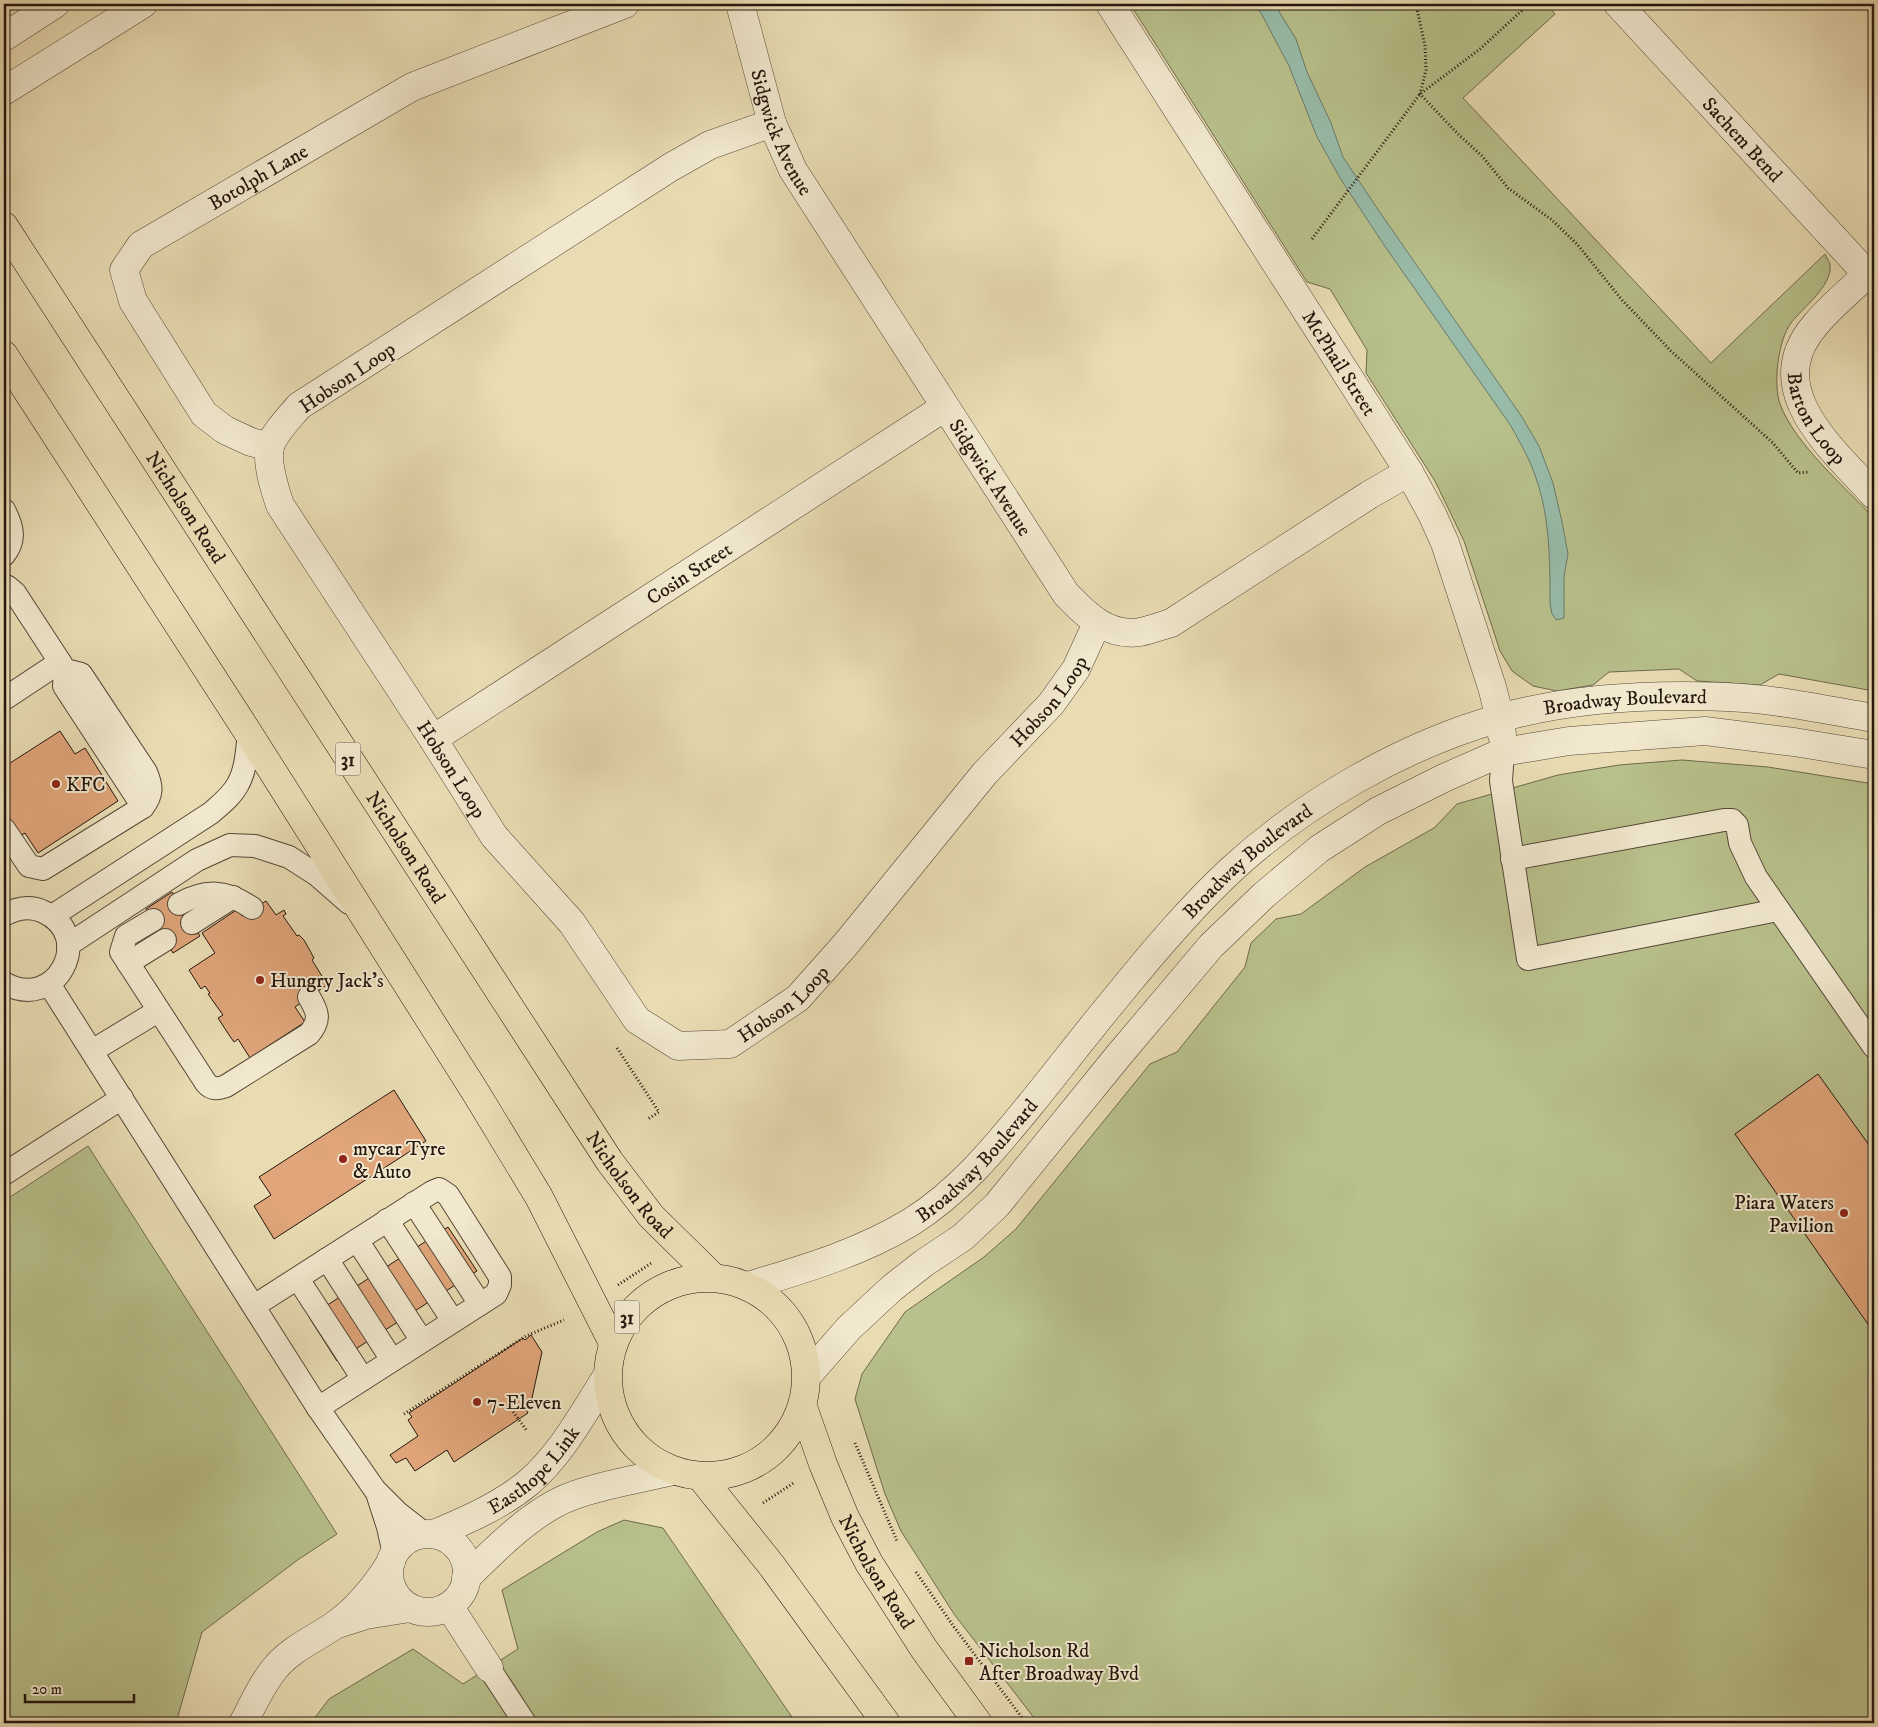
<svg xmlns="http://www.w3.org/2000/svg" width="1878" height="1727" viewBox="0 0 1878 1727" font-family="'IM FELL DW Pica',serif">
<rect width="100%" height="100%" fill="#e9dcb3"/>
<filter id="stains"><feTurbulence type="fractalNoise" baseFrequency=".004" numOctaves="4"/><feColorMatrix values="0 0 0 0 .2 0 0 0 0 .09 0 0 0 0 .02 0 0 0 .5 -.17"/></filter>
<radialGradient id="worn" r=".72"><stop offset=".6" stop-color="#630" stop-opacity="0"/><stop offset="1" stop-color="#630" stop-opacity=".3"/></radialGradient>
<!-- green -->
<g fill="#b8c08b" stroke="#6e6a4c">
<path d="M1130 4H1546L1555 14 1463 98 1711 363 1825 254C1826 257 1829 261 1830 264 1833 286 1803 307 1791 323 1778 340 1773 384 1780 404 1795 444 1844 486 1874 518V691L1779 674 1760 685 1697 681 1679 669 1609 672 1593 685 1557 691 1533 686 1512 671 1500 651 1464 541 1435 481 1366 373 1367 350 1330 289 1307 282Z"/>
<path d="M1682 760 1768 767 1874 784V1723H1038L954 1614 901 1531 885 1494 855 1399 862 1374 905 1312 984 1257 1016 1229 1150 1064 1177 1052 1245 967 1251 943 1276 919 1301 914 1365 867 1434 828 1457 804 1558 775 1619 765Z"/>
<path d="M88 1146 337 1534 299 1559 202 1632 176 1723H4V1201Z"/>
<path d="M624 1520 663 1528 796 1723H311L329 1699 413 1649 463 1684 518 1649 502 1590 597 1532Z"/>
</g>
<!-- water -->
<path fill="#98bca9" stroke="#6a796b" d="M1253 4H1274L1275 5 1296 39 1307 72 1331 123 1343 157 1379 211 1522 417 1539 446 1553 483 1562 522 1568 554 1564 576V618L1556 620 1552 614 1550 603C1550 561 1550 518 1536 478 1530 459 1520 443 1511 426L1384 245 1340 178 1317 137 1289 66 1261 13Z"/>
<!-- building -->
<g fill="#e0a57a" stroke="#24150d">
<path d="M60 731 75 754 85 748 118 801 38 853 25 833 18 837 4 814V767Z"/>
<path d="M172 892 200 936 173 953 146 909Z"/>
<path d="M266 901 276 915 284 910 286 914 283 916 297 936 299 935 304 940 314 958 312 960 325 981 329 979 331 982 295 1007 305 1022 250 1058 238 1039 234 1042 229 1035 218 1018 223 1015 208 994 210 993 205 986 201 989 189 970 215 953 202 933 238 909 242 916Z"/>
<path d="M1818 1074 1874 1152V1329L1872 1330 1735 1134Z"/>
<path d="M394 1090 426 1141 274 1239 254 1206 271 1195 259 1177Z"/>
<path d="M448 1227 477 1271 337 1361 309 1317Z"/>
<path d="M531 1335 542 1352 532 1398 523 1405 528 1413 454 1462 447 1450 415 1471 406 1458 396 1463 390 1455 418 1436 408 1420 412 1417 409 1413 523 1338 525 1340Z"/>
</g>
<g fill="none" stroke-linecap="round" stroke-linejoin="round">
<!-- service casing -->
<g stroke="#554736" stroke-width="24">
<g id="service">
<path d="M4 510C13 527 16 540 4 555"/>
<path d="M4 585 8 587 15 593 60 662 4 699"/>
<path d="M65 670 64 686 143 807"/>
<path d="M1503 752 1501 781 1528 959 1778 910"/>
<path d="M4 829 29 866 43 869 143 807C153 794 152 786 146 772L81 674 65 670 60 662"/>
<path d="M1512 859 1724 820H1732L1737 825 1740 843 1756 877 1874 1047"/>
<path d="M179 904C206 889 226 890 252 908"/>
<path d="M4 915C17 908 30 905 44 912 96 936 56 1013 4 983"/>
<path d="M52 916 211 813C220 805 232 796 238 784 246 770 247 750 249 734"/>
<path d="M153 920 126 936 121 952 206 1083C212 1090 218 1089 226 1086L309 1034C321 1020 318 1012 309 997"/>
<path d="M192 923 233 897"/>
<path d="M68 945 197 860 230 845 255 846 289 857 317 875 349 903"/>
<path d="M128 963 165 940"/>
<path d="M49 984 318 1408 375 1490 398 1513 425 1534"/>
<path d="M92 1051 158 1011"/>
<path d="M4 1174 122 1098"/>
<path d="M414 1203 480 1304"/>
<path d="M387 1220 453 1321"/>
<path d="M357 1240 422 1341"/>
<path d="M327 1259 392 1360"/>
<path d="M298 1279 363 1379"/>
<path d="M254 1306 432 1192 439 1189 448 1195 500 1277V1285L496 1294 318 1408"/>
<path d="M378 1496 388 1527 394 1554"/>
<path d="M489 1668 525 1723"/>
</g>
</g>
<!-- minor casing -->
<g stroke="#554736" stroke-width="29">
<g id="minor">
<path id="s1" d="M740 4 772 123 793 170 1066 594C1086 615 1108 637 1140 632 1150 630 1161 626 1171 623L1369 495 1409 472"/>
<path id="s2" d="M1110 4 1348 376 1409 472 1432 514 1445 543 1492 687 1500 718 1502 735"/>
<path id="s3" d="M1618 4 1867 274"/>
<path id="s4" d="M772 123 710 145 671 167 299 406C290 417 273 434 270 447 266 463 275 490 280 505L433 739 494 836 572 923 637 1020 678 1046 730 1044 798 998 846 944 985 773 1051 704 1076 669 1097 623"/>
<path id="s5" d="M1874 268C1855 286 1833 304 1816 324 1759 389 1832 448 1874 495"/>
<path id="s6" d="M270 447 251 442 225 430 204 414 133 301 124 270 141 245 412 87 625 4"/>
<path id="s7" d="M433 739 945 407"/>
<path id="s8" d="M748 1286C804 1269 860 1253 911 1222 959 1192 995 1148 1030 1105 1060 1068 1089 1030 1119 994 1154 951 1191 907 1232 869 1305 802 1404 745 1500 718 1571 698 1654 694 1727 697 1777 699 1826 710 1874 718"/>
<path d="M807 1376 849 1328 892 1288 924 1263 963 1237 997 1205 1119 1055 1211 946 1264 895 1319 849 1378 811 1444 778 1503 752 1569 741 1705 731 1794 742 1874 755"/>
<path id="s9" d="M434 1534C467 1520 500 1506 528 1483 561 1455 584 1412 607 1376"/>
<circle cx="428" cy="1573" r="39"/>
<path d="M466 1578C494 1550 535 1509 572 1496 604 1484 640 1479 673 1471"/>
<path d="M449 1606 489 1668"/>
<path d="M338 1624 366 1615 410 1608"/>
<path d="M243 1723C253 1705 262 1683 276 1667 290 1650 314 1639 332 1627 356 1611 376 1586 391 1562"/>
</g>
</g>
<!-- tertiary casing -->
<g stroke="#554736" stroke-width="29">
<g id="tertiary">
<path d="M4 37 55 4"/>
<path d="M4 91 143 4"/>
</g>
</g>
<!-- primary casing -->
<g stroke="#24150d" stroke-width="29">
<g id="primary">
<path id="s10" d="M4 226 610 1162 651 1216 713 1277"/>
<path d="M4 355 249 734 476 1093 539 1197 613 1343"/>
<circle cx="707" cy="1377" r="99"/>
<path id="s11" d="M803 1407 823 1464 845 1517 869 1563 924 1649 978 1723"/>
<path d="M700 1476 772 1566 886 1723"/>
</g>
</g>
<!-- path -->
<g stroke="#24150d" stroke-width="3" stroke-dasharray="1 2.5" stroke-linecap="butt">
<path d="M1416 4 1425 46 1426 70 1420 94 1457 133 1482 156 1508 188 1552 220 1577 244 1622 300 1671 351 1773 443 1798 473 1808 472"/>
<path d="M1312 239 1420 94 1480 49 1529 4"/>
<path d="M339 988 349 981"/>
<path d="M617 1048 659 1112 648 1119"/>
<path d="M618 1285 653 1262"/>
<path d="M511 1409 527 1431"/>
<path d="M404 1414 526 1336 564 1320"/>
<path d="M855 1443 897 1541"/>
<path d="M763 1503 795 1482"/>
<path d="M916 1572 954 1627 1026 1723"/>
</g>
<!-- service -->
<use href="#service" stroke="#f1e8ce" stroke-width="22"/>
<!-- minor -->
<use href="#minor" stroke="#f1e8ce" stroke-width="28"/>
<!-- tertiary -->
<use href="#tertiary" stroke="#f1e8ce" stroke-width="28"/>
<!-- primary -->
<use href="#primary" stroke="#e9dcb3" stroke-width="28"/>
</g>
<!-- markers -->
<g fill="#8f2418" stroke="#f1e8ce" stroke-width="2">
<circle cx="56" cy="784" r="5"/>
<circle cx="260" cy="980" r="5"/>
<circle cx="343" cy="1159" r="5"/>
<circle cx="1844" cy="1213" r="5"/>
<circle cx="477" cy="1402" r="5"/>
<rect x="964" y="1656" width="10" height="10" rx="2.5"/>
</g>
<g text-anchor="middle" stroke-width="4" stroke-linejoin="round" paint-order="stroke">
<!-- shield labels -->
<g fill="#f1e8ce" stroke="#625447" stroke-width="1">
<rect x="335.5" y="742.5" width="25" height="33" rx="4"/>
<rect x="614.5" y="1300.5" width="25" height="33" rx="4"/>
</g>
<g font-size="19" font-weight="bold" fill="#24150d">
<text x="348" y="766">31</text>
<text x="627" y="1324">31</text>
</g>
<!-- street labels -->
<g font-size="20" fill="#24150d" stroke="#f1e8ce">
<text dy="7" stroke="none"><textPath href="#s1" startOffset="135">Sidgwick Avenue</textPath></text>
<text dy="7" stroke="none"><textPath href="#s3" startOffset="184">Sachem Bend</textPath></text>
<text dy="7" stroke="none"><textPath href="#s6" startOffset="406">Botolph Lane</textPath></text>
<text dy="7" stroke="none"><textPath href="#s2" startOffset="426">McPhail Street</textPath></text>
<text transform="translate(347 377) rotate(-34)" y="7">Hobson Loop</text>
<text dy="7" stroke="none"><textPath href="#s5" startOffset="186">Barton Loop</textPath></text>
<text dy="7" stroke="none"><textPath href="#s1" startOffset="540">Sidgwick Avenue</textPath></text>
<text dy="7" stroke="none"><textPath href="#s10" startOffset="335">Nicholson Road</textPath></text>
<text dy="7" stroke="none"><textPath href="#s7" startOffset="305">Cosin Street</textPath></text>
<text dy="7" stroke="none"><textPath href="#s4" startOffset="1862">Hobson Loop</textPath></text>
<text dy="7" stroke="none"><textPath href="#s8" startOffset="1091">Broadway Boulevard</textPath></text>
<text dy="7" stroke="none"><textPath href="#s4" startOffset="978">Hobson Loop</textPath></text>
<text dy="7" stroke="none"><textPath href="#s10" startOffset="740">Nicholson Road</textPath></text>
<text dy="7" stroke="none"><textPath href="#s8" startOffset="671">Broadway Boulevard</textPath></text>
<text dy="7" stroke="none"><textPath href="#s4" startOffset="1458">Hobson Loop</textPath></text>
<text dy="7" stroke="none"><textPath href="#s8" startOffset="266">Broadway Boulevard</textPath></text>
<text dy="7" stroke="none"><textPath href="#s10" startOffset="1145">Nicholson Road</textPath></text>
<text dy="7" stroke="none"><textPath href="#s9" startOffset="120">Easthope Link</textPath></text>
<text dy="7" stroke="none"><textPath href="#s11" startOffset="181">Nicholson Road</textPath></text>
</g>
<!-- poi labels -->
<g font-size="20" fill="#24150d" stroke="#f1e8ce" text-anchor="start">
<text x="66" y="791">KFC</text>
<text x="270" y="987">Hungry Jack's</text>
<text x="353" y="1155">mycar Tyre<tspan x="353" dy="23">&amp; Auto</tspan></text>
<text x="1834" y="1209" text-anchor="end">Piara Waters<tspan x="1834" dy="23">Pavilion</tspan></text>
<text x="487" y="1409">7-Eleven</text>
<text x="979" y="1657">Nicholson Rd<tspan x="979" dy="23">After Broadway Bvd</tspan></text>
</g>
</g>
<!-- margin -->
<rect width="1878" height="1727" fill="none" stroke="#e9dcb3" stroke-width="20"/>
<rect x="5" y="5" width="1868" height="1717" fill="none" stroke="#24150d" stroke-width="2.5"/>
<rect x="10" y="10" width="1858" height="1707" fill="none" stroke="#24150d"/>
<!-- scale -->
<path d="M25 1694v8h109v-8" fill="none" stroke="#24150d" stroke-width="2.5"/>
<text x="32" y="1694" font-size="15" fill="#24150d" stroke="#f1e8ce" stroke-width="4" paint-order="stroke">20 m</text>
<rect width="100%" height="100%" filter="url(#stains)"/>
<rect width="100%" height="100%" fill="url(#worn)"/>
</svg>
